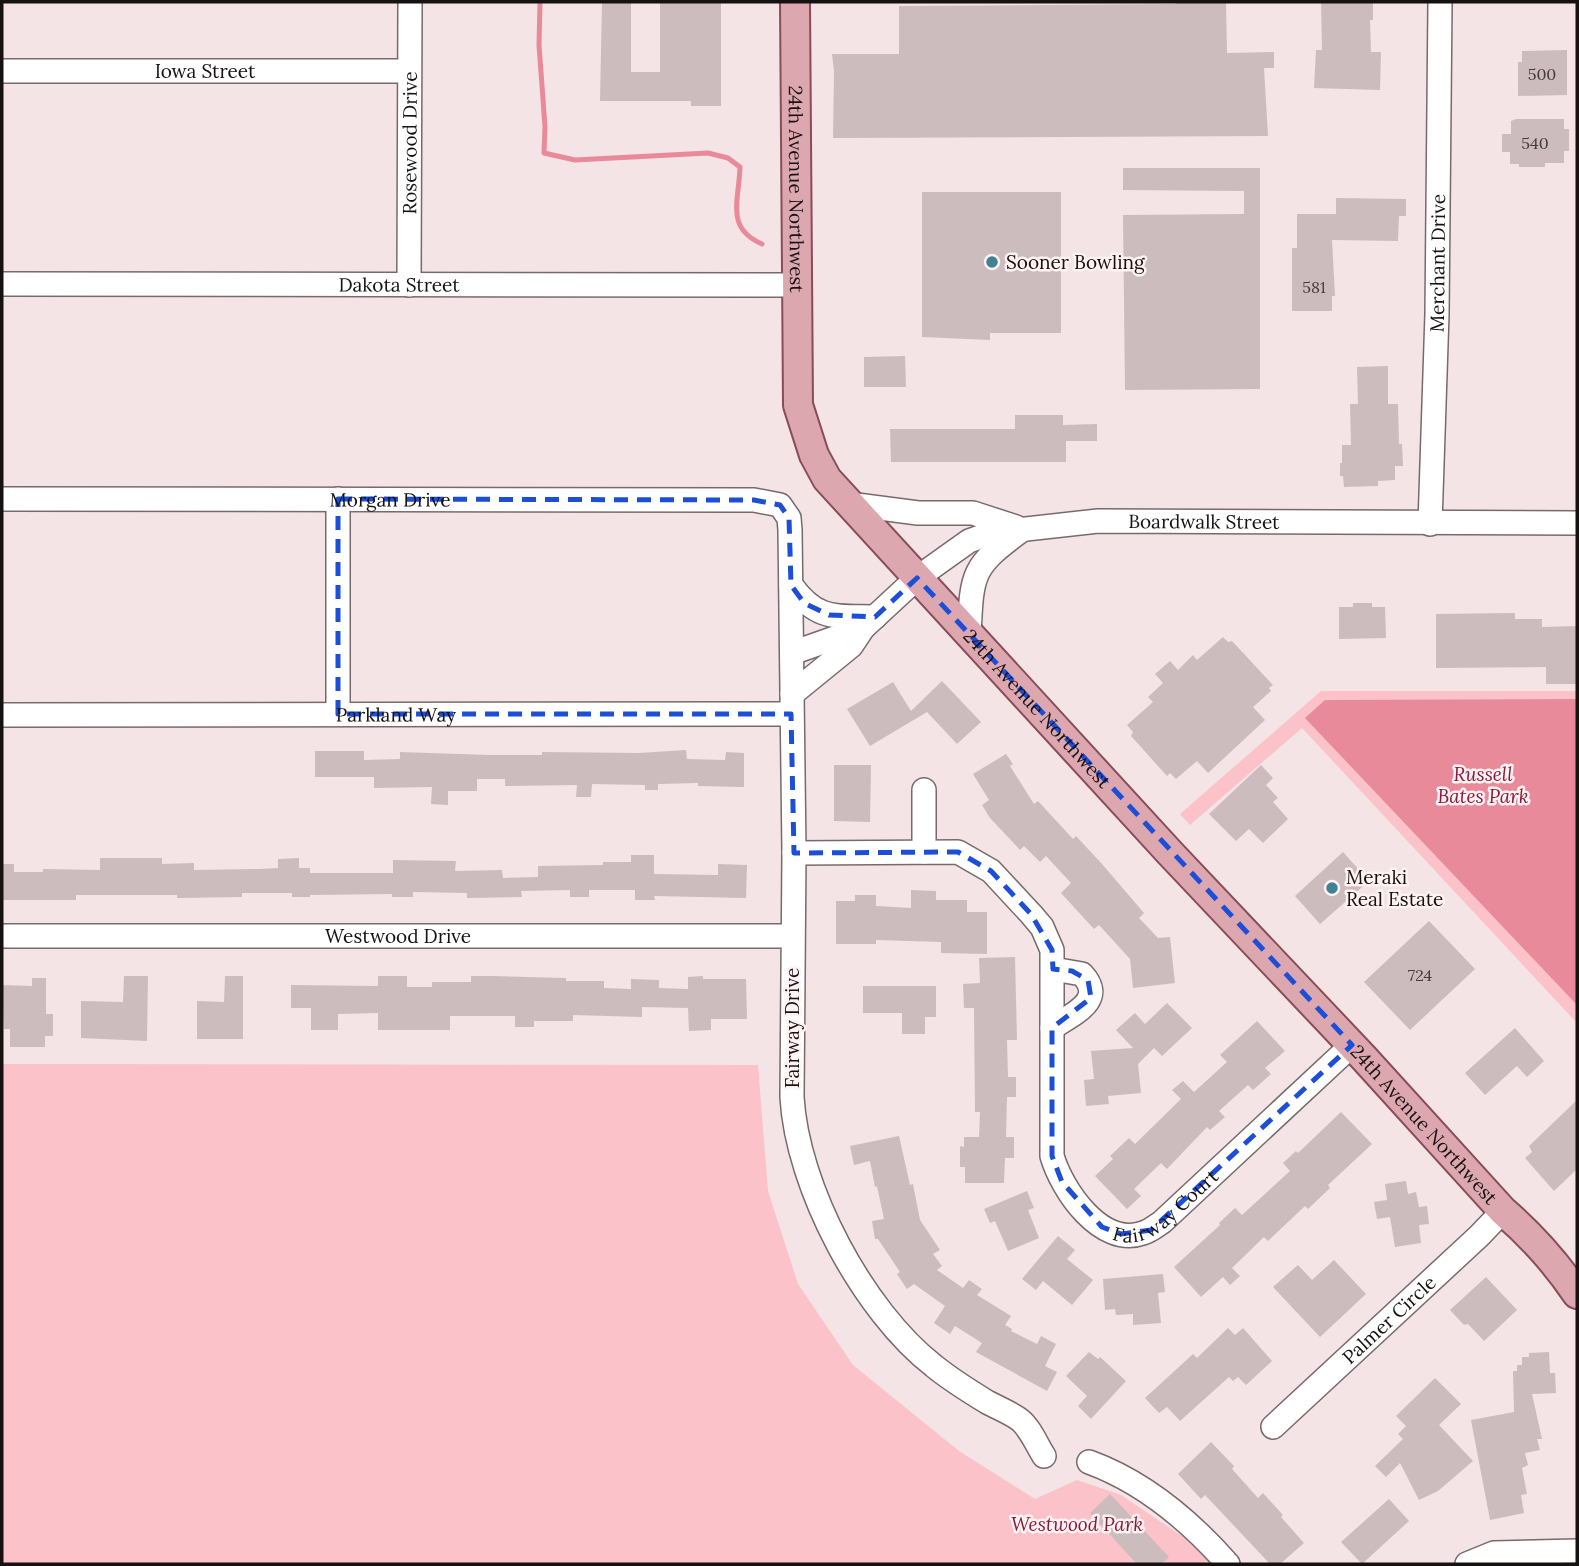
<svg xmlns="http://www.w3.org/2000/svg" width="1579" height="1566" viewBox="0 0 1579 1566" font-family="Lora,serif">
<rect width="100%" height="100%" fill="#f4e4e5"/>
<!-- green -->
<g fill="#fbc2c9">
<path d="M1321 691H1577V1023L1302 728 1190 825 1180 814Z"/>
<path d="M2 1064 758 1065 768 1191 798 1284 853 1365 959 1451 1035 1499 1077 1480 1121 1495 1182 1536 1213 1564H2Z"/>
</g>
<!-- water -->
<path fill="#e88a99" d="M1577 699V1005L1305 718 1325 700Z"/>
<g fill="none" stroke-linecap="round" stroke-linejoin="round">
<!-- stream -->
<path stroke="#e88a99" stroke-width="5" d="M540 2 539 45 545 127 544 153 575 160 708 153 728 158 740 167C739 201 725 228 762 244"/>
</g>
<!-- building -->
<g fill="#ccbcbe">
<path d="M602 2H631V72H660V2H721V106H691V101H600Z"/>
<path d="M1176 2H1226L1227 53 1274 52V68H1264L1268 136 833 138 834 71 832 54H899V6L1176 4Z"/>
<path d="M1321 2H1373V20H1370L1371 52H1381L1380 90 1314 88 1316 50H1322Z"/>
<path d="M1567 50V95L1518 96V62H1522V51Z"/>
<path d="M1516 119H1564V129H1569V151H1564V163H1545V167H1519V164H1510V152H1502V134H1511V121Z"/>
<path d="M1123 168H1260V389L1125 390 1123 215 1244 214V191L1123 190Z"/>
<path d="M922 192H1061V333H990V340L922 337Z"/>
<path d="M1336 198 1406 199V216H1399L1398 241 1332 240 1335 296H1332V311H1292V248H1297V214H1336Z"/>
<path d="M905 356 906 387H864V357Z"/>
<path d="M1388 366V404H1398L1399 444H1402L1403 466H1395V480L1378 481V486L1344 487 1343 476H1340V463H1342V445H1351L1350 404H1358L1357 367Z"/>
<path d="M1015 415H1063V425L1097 424V441H1066V462H891L890 429H1015Z"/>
<path d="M1353 603H1372V607H1385L1386 638 1339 639V607H1353Z"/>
<path d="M1515 613V619H1542V627L1577 626V684H1546V667L1436 668V614Z"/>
<path d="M1223 637 1228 642 1232 641 1273 685 1269 688 1271 691 1253 707 1265 720 1208 773 1197 761 1176 779 1170 773 1167 776 1131 736 1133 732 1127 725 1153 702 1148 697 1163 683 1155 674 1170 661 1178 670 1193 655 1197 660Z"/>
<path d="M942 681 981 722 957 744 927 712 870 746 847 709 893 682 911 711Z"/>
<path d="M686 750 687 759 725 760 726 752 744 753V787L698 786V783L658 784V790H645V785L592 784 591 797H576L577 785 505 786V779H477V791H448V805L431 804 432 787 374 788V777H315V751H364V760L400 759V752L490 755H542V752L639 753Z"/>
<path d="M1006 754 1013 764 1010 766 1034 804 1038 801 1073 839 1076 836 1102 864 1144 913 1139 918 1158 938 1170 937 1175 983 1133 988 1130 959 1099 925 1094 929 1061 893 1071 883 1046 856 1040 862 1024 846 1020 850 990 818 982 805 989 800 973 774Z"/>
<path d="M834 765H871L870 822 834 821Z"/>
<path d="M1261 765 1273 778 1266 785 1278 798 1273 802 1288 819 1263 843 1249 829 1236 841 1209 814Z"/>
<path d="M1343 852 1369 881 1320 924 1295 896Z"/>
<path d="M631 855H654V874L718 875V864L747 865 746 898 654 896 655 900H635V890H589V897H570V890L521 891 522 897 467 898V893L413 892V897H392V894L310 895V897H292V893H242V897L177 898V895H76V900H2V864H14V872H43V869L100 870V858H162V864L194 863V870L259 869 278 868V859L299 858V868H310V873H393V860L456 861 455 871 502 870 503 878 538 877V866L603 865V862H631Z"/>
<path d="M911 890 936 891V900H967V912H987V954L941 953V942L876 940V944H836V901H855V895H876V906L911 908Z"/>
<path d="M1429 921 1475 969 1410 1030 1364 982Z"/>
<path d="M1015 957 1017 1040H1007L1008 1077H1016V1097H1007L1006 1137H1014V1158H1005L1004 1183H965V1167H960V1146L964 1147V1137H979L980 1112H975L974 1008H964L963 984 980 983 979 958Z"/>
<path d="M124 976H148L147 1041 81 1038V1001L123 1002Z"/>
<path d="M225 976H243V1039H197V1001L224 1002Z"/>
<path d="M378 976H407V987H432V982H471V976H494L566 978V981H604V988L631 989V979L659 980V988L688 989V977L703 976V979H746L747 1019H711V1030L689 1031 688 1008 642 1007V1017L573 1015V1021H534V1027H515V1016H450V1030H378V1013L338 1014V1030H311V1008H291V985L378 986Z"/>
<path d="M32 978H46V1014H53V1036H45V1047H10V1029H4L2 985 32 986Z"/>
<path d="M863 986H936V1017H925V1034H902V1013H863Z"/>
<path d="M1167 1003 1192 1028 1162 1056 1154 1048 1138 1064 1141 1093 1108 1096 1109 1104 1086 1106 1084 1080 1094 1079 1091 1051 1133 1048 1116 1030 1135 1013 1145 1024Z"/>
<path d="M1257 1021 1285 1051 1265 1068 1271 1074 1253 1090 1248 1085 1219 1111 1225 1117 1210 1130 1207 1127 1167 1169 1161 1163 1134 1189 1141 1196 1127 1209 1095 1176 1113 1159 1110 1156 1129 1138 1135 1144 1181 1099 1172 1090 1183 1081 1194 1092 1227 1062 1220 1055Z"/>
<path d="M1515 1028 1544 1061 1527 1077 1517 1066 1485 1095 1465 1073Z"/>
<path d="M1577 1100V1169L1554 1191 1525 1158 1532 1152 1529 1146Z"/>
<path d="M1341 1112 1372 1144 1328 1185 1330 1188 1308 1209 1305 1206 1268 1241 1264 1237 1232 1268 1240 1276 1230 1285 1223 1277 1201 1297 1174 1267 1220 1225 1219 1223 1235 1208 1242 1215 1290 1171 1283 1163 1296 1151 1298 1153Z"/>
<path d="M899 1136 910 1185 913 1184 920 1220 940 1250 933 1254 942 1266 937 1270 963 1288 969 1280 982 1289 977 1295 1011 1316 1005 1325 1012 1329 1011 1331 1037 1344 1041 1336 1056 1344 1045 1366 1057 1372 1047 1391 976 1352 982 1343 955 1326 950 1334 934 1323 945 1306 914 1284 907 1289 897 1274 900 1272 878 1239H875L872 1221 884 1219 877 1186 875 1187 870 1161 854 1165 850 1146Z"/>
<path d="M1406 1181 1408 1194 1416 1192 1419 1207 1427 1206 1429 1224 1419 1225 1421 1243 1395 1247 1390 1217 1377 1219 1374 1202 1387 1200 1385 1184Z"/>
<path d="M1027 1191 1034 1208 1028 1210 1039 1238 1008 1251 995 1221 990 1223 984 1209Z"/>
<path d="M1058 1236 1075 1250 1067 1259 1093 1280 1072 1305 1043 1281 1036 1290 1022 1279Z"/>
<path d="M1334 1260 1366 1294 1320 1337 1273 1287 1298 1265 1312 1280Z"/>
<path d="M1163 1274 1165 1292 1158 1293 1161 1323 1133 1325V1314L1116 1315 1115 1309 1105 1310 1103 1279Z"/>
<path d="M1486 1277 1517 1310 1484 1341 1468 1324 1464 1325 1450 1310Z"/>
<path d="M1228 1328 1235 1335 1243 1328 1272 1361 1246 1385 1238 1377 1233 1381 1229 1377 1180 1421 1167 1407 1159 1413 1145 1398 1193 1354 1197 1358Z"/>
<path d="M1089 1352 1098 1359 1100 1357 1126 1381 1091 1419 1078 1406 1087 1396 1066 1376Z"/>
<path d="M1549 1352 1550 1373H1555L1556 1393 1532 1394 1542 1439H1537L1540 1450 1525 1453 1528 1465 1522 1468 1527 1494 1521 1495 1524 1513 1490 1520 1471 1420 1514 1412 1513 1371H1517V1365H1522V1357H1529V1353Z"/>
<path d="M1435 1378 1461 1404 1439 1425 1473 1461 1438 1491 1419 1500 1400 1463 1386 1477 1375 1466 1403 1439 1398 1434 1406 1426 1396 1416Z"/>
<path d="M1211 1442 1234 1466 1232 1469 1258 1498 1263 1493 1283 1515 1281 1517 1304 1543 1280 1564H1270L1205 1495 1201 1499 1178 1474Z"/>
<path d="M1110 1494 1169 1557 1162 1564H1137L1090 1513Z"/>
<path d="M1389 1499 1409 1521 1362 1564 1341 1542Z"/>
</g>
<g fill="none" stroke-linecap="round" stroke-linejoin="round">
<!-- minor casing -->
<g stroke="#786a6c" stroke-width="26">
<g id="minor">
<path id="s1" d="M2 71H409"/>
<path id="s2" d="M2 284 796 285"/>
<path id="s3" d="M409 285 410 2"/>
<path id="s4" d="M2 499 754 500 780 505 789 518 790 530 794 853 792 1097C797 1187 863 1311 934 1366 951 1380 969 1391 987 1402 998 1408 1011 1413 1020 1420 1030 1428 1037 1445 1044 1456"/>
<path d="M338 499V714"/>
<path d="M849 504 918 513H973L1016 527"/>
<path id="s5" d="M1430 524 1437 314 1440 2"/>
<path d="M791 585C817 621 835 616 875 617"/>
<path d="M969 635C972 573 971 567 1022 530"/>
<path d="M792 653 863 628"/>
<path id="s6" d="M792 694 851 646 863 628 917 578 969 541 991 533 1098 521 1577 523"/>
<path id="s7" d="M2 715 791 714"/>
<path d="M924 790V852"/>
<path id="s8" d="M794 853 958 852 991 871 1031 914 1042 927 1052 950V1156C1062 1190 1101 1248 1143 1233 1150 1231 1156 1226 1162 1222L1352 1045"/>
<path id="s9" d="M2 936H792"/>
<path d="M1052 1028C1072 1014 1107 1001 1082 974L1053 969"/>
<path id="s10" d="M1273 1427 1479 1236 1503 1211"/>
<path d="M1089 1462C1144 1482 1190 1521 1228 1564"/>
<path d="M1467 1564 1494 1553 1577 1551"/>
</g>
</g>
<!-- major casing -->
<g stroke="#894d57" stroke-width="32">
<g id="major">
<path id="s11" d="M795 2 798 405 814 455 827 479 1170 853 1364 1058 1503 1211C1531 1235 1556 1263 1577 1294"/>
</g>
</g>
<!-- minor -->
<use href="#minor" stroke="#fff" stroke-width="23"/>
<!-- major -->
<use href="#major" stroke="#dda7b0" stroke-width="28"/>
</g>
<!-- marked area -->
<path fill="none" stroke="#1d4ed8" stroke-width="5" stroke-dasharray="14 9" stroke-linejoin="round" d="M338 499 754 500 780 505 789 518 791 585 804 603 829 615 875 617 917 578 1352 1045 1151 1230 1121 1234 1102 1227 1062 1182 1052 1156V1028L1091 998 1088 980 1072 971 1053 969 1052 950 1031 914 991 871 958 852 794 853 791 714H338Z"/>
<!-- markers -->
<g fill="#418194" stroke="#fff2f3" stroke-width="2.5">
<circle cx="992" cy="262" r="7"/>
<circle cx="1332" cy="888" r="7"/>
</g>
<g text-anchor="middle" stroke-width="5" stroke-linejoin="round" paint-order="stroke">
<!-- number labels -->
<g font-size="16" fill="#443c3d">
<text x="1542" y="80">500</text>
<text x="1535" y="149">540</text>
<text x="1314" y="293">581</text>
<text x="1420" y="981">724</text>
</g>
<!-- street labels -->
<g font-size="19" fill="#171212" stroke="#fff2f3">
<text dy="7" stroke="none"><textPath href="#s1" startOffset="203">Iowa Street</textPath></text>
<text dy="7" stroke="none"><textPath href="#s3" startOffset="142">Rosewood Drive</textPath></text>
<text dy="7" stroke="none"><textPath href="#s11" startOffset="187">24th Avenue Northwest</textPath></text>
<text dy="7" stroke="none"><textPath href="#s5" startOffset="261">Merchant Drive</textPath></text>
<text dy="7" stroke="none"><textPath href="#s2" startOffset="397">Dakota Street</textPath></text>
<text dy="7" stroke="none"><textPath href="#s4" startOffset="388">Morgan Drive</textPath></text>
<text dy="7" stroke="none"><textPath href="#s6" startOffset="472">Boardwalk Street</textPath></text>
<text dy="7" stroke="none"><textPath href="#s11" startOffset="794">24th Avenue Northwest</textPath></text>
<text dy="7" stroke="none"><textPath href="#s7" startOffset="394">Parkland Way</textPath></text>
<text dy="7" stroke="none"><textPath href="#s9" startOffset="396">Westwood Drive</textPath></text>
<text transform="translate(792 1028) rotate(-90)" y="7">Fairway Drive</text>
<text dy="7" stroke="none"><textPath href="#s11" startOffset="1362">24th Avenue Northwest</textPath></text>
<text dy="7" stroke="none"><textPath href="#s8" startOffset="672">Fairway Court</textPath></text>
<text dy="7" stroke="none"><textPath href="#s10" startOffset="158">Palmer Circle</textPath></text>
</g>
<!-- poi labels -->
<g font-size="19" fill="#171212" stroke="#fff2f3" text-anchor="start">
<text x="1006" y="269">Sooner Bowling</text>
<text x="1346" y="884">Meraki<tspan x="1346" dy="22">Real Estate</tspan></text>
</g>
<!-- park labels -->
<g font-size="19" font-style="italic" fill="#891a3a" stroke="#fff2f3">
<text x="1483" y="781">Russell<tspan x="1483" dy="22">Bates Park</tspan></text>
<text x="1077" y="1531">Westwood Park</text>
</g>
</g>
<!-- border -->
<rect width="1579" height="1566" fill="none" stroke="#171212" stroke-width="7"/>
</svg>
